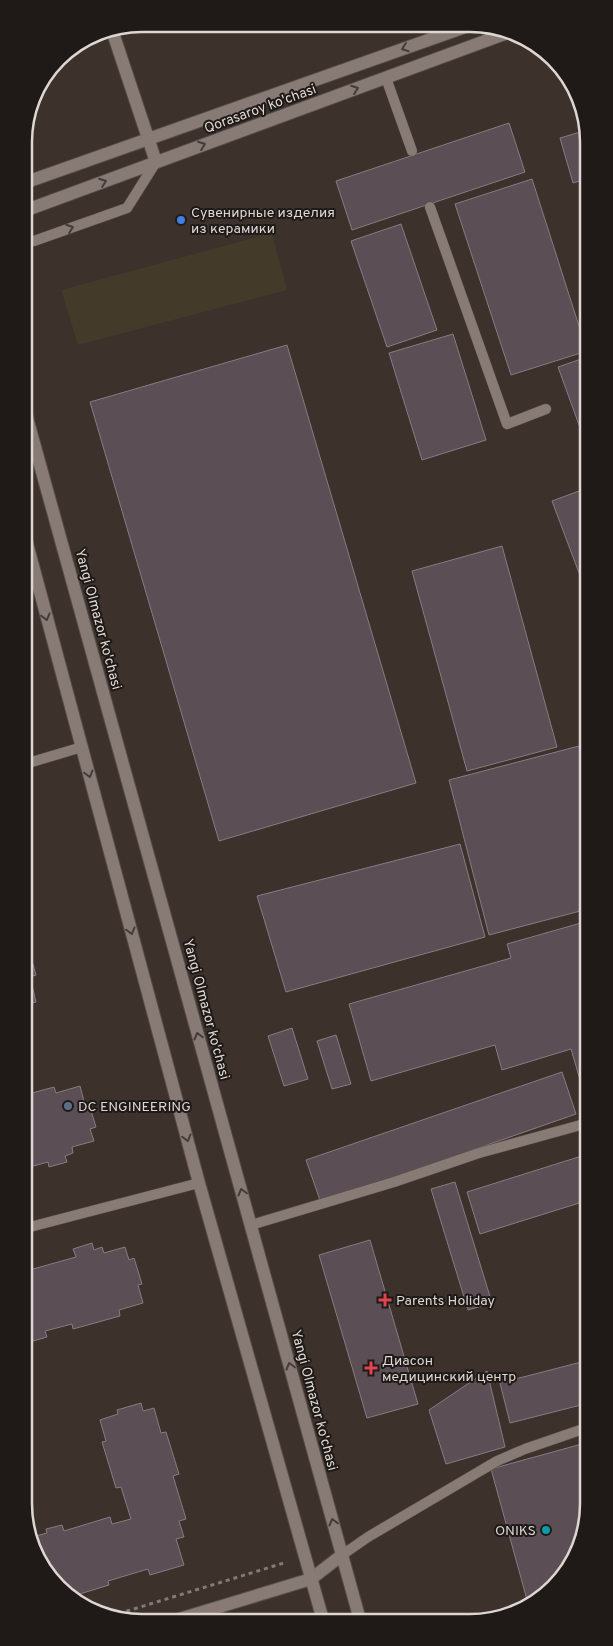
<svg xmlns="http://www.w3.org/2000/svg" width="613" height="1646" viewBox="0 0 613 1646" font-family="Overpass,sans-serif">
<rect width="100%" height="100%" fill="#3c312b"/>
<!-- commercial -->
<path fill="#433a29" d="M272 233 287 290 78 345 61 290Z"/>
<!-- building -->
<g fill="#5b4f55" stroke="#887b82">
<path d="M509 123 525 172 352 230 336 181Z"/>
<path d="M587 130V179L573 183 560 138Z"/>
<path d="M532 179 587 351 511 375 455 204Z"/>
<path d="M401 224 437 330 387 347 351 241Z"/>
<path d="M453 334 486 440 422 460 389 353Z"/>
<path d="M287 345 416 783 219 841 90 402Z"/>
<path d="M587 357V447L558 367Z"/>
<path d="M579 491 588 515V579L582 581 552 501Z"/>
<path d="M502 546 557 747 467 771 412 571Z"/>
<path d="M579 746 588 780V909L489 935 449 780Z"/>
<path d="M460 844 485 937 286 992 257 896Z"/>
<path d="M588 921V1107L571 1049 502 1070 495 1045 371 1081 349 1004 511 958 507 944Z"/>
<path d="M25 936 36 975 30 977 36 1002 26 1005 28 1013 25 1014Z"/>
<path d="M292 1028 308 1079 284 1086 268 1036Z"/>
<path d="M336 1035 351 1084 332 1089 317 1041Z"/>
<path d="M562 1072 576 1114 321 1203 306 1160Z"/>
<path d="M80 1086 85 1105 89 1104 96 1127 90 1129 94 1141 72 1147 73 1153 65 1156 67 1162 49 1167 48 1162 26 1168 25 1095 54 1087 56 1093Z"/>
<path d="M588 1154 589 1200 480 1234 467 1192Z"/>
<path d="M455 1182 492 1303 468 1310 431 1189Z"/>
<path d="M370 1240 418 1404 367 1418 319 1255Z"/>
<path d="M92 1243 94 1250 102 1247 104 1253 125 1247 129 1260 134 1258 142 1284 138 1285 143 1303 119 1310 120 1316 73 1329 72 1324 45 1331 47 1337 26 1343V1269V1271L76 1257 73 1249Z"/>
<path d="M589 1360V1403L510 1423 500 1383Z"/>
<path d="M487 1371 505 1447 446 1464 429 1410Z"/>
<path d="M141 1403 143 1411 154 1408 161 1433 166 1432 179 1474 173 1476 186 1519 179 1521 184 1537 176 1539 184 1565 150 1575 148 1569 108 1581 109 1585 73 1596 59 1588 32 1537 47 1533 46 1529 62 1525 64 1531 110 1517 112 1524 131 1519 121 1487 116 1488 102 1442 106 1441 100 1420 118 1414 117 1410Z"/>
<path d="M589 1442V1511L580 1549 560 1582 529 1607 491 1469Z"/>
</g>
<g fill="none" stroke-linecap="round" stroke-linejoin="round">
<!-- service casing -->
<g stroke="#574e49" stroke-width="11">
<g id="service">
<path d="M386 78 412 151"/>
<path d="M581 108 587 122"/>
<path d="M430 207 507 424 546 409"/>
<path d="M24 239 34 241 127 208 156 162"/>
<path d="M25 764 82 747"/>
<path d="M251 1225 394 1182 479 1153 588 1123"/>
<path d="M26 1228 199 1183"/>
<path d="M342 1555 368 1537 497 1461 525 1449 589 1427"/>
</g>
</g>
<!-- minor casing -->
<g stroke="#574e49" stroke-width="14">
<g id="minor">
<path d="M112 30 156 162"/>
<path d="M176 1620 311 1579 342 1555"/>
</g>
</g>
<!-- secondary casing -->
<g stroke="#574e49" stroke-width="14">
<g id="secondary">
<path d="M24 183 468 26"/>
<path d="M24 211 507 33"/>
<path d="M24 407 360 1620"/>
<path d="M25 536 199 1183 323 1620"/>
</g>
</g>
<!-- path -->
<path stroke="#837a75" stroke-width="3" stroke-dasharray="4 4" stroke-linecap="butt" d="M111 1616 287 1562"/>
<!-- service -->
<use href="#service" stroke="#887a74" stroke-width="10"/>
<!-- minor -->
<use href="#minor" stroke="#887a74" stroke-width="12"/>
<!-- secondary -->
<use href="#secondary" stroke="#887a74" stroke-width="12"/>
</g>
<!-- one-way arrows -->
<defs><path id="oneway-chevron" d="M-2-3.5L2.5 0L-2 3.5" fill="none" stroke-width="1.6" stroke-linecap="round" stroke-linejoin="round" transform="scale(1.25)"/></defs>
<g stroke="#443c38">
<use href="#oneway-chevron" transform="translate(405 48) rotate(161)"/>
<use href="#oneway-chevron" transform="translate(355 89) rotate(-20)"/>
<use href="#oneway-chevron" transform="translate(202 145) rotate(-20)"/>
<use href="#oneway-chevron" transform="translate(103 182) rotate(-20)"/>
<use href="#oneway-chevron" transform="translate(70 228) rotate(-20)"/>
<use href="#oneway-chevron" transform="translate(46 617) rotate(75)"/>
<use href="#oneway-chevron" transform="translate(89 774) rotate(75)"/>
<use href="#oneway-chevron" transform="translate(131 931) rotate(75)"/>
<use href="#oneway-chevron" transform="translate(198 1036) rotate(-105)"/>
<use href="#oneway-chevron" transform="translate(187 1138) rotate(75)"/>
<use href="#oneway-chevron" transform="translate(242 1192) rotate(-105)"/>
<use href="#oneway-chevron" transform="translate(290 1366) rotate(-105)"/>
<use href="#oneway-chevron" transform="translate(333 1522) rotate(-105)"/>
</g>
<!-- markers -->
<circle fill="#3f7fe0" stroke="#1f1a17" stroke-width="2" cx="181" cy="220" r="5"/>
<circle fill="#5c6f8a" stroke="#1f1a17" stroke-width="2" cx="68" cy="1106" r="5"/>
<g fill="#e0444e" stroke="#1f1a17" stroke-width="2">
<path d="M382.5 1292.5h5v5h5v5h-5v5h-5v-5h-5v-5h5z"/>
<path d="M368.5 1360.5h5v5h5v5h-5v5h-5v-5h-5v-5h5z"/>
</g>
<circle fill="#0f9aa8" stroke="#1f1a17" stroke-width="2" cx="546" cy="1530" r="5"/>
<g text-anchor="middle" stroke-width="4" stroke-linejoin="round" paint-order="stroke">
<!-- street labels -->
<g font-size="14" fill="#ddd6d2" stroke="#1f1a17">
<text transform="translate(260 108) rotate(-20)" y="5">Qorasaroy ko'chasi</text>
<text transform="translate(99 619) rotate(75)" y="5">Yangi Olmazor ko'chasi</text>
<text transform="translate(207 1009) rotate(75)" y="5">Yangi Olmazor ko'chasi</text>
<text transform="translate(315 1400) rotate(75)" y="5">Yangi Olmazor ko'chasi</text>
</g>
<!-- poi labels -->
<g font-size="14" fill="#ddd6d2" stroke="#1f1a17" text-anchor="start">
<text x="191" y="217">Сувенирные изделия<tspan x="191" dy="16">из керамики</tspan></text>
<text x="78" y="1111">DC ENGINEERING</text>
<text x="396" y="1305">Parents Holiday</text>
<text x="382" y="1365">Диасон<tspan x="382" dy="16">медицинский центр</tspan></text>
<text x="536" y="1535" text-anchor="end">ONIKS</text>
</g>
</g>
<!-- crop -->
<path d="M0 0H613V1646H0ZM142 32H470A110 110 0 0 1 580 142V1504A110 110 0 0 1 470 1614H142A110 110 0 0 1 32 1504V142A110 110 0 0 1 142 32Z" fill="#1f1a17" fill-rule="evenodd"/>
<path fill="none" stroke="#ddd6d2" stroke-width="2.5" d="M142 32H470A110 110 0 0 1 580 142V1504A110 110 0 0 1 470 1614H142A110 110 0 0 1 32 1504V142A110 110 0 0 1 142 32Z"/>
</svg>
